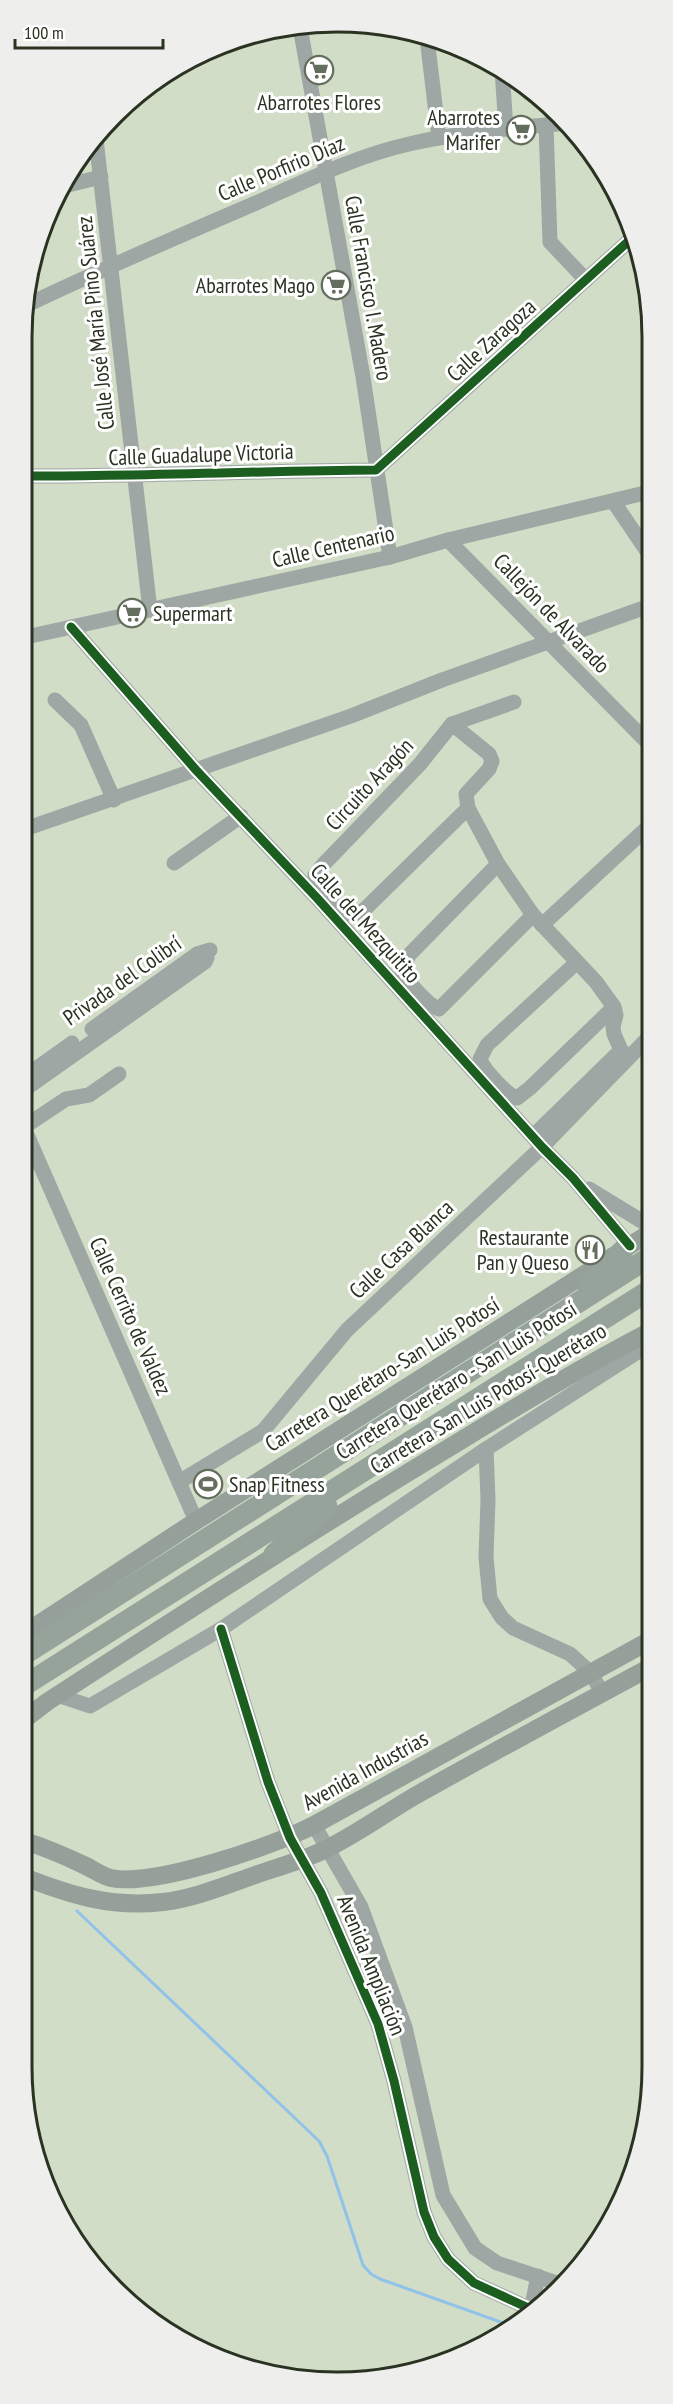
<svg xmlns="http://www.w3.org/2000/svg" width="673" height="2404" viewBox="0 0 673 2404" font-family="'PT Sans Narrow',sans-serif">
<rect width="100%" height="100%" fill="#d1ddc7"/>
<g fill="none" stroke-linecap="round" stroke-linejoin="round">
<!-- stream -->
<path stroke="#91c2e9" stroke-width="3" d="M77 1911 319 2141 327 2156 363 2265 371 2274 380 2279 512 2326"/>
<!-- minor -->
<g stroke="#9ea7a3" stroke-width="15">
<path d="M300 27 363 377 390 557"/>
<path d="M427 38 439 138"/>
<path d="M502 70 506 129"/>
<path d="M546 125 550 242 586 280"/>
<path d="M96 139 150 610"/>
<path d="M64 186 101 177"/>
<path d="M27 305C102 269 179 236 256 203 305 181 356 156 409 144 460 132 514 128 567 123"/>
<path d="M26 476C143 476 259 471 376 470L632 238"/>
<path d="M613 501 649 554"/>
<path d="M448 540 649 744"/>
<path d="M71 627 196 770 317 898 542 1147 573 1178 630 1246"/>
<path d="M26 637 390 557 448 540 649 492"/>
<path d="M55 700 81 725 114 800"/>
<path d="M452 724 489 754 492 761 489 769 466 794 468 808 498 864 533 915 596 982 614 1007 616 1015 613 1027 614 1034 621 1050 628 1057"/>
<path d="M468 808 364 910 354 915 350 914 316 879 315 875 322 866 420 764 452 724 514 702"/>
<path d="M25 829 351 716 442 680 649 606"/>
<path d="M174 863 241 816"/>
<path d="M498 864 409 955 402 970C405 980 429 1006 439 1009L533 915"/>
<path d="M542 925 648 827"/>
<path d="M576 963 487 1045 480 1059C483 1069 507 1095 517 1098L530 1088 614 1007"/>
<path d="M92 1029 197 954 210 950"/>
<path d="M24 1077 72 1043"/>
<path d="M24 1090 205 962 207 958 205 953"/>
<path d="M24 1127 66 1099 89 1095 119 1074"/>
<path d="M24 1128 196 1521"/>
<path d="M533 1136 621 1050"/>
<path d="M589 1189 648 1225"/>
<path d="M486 1449 488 1500 486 1557 490 1599 502 1618 513 1628 570 1654 591 1673 602 1693"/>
<path d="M179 1482 263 1431 347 1330 542 1147 648 1038"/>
<path d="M221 1629 268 1782 290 1838 321 1893 378 2024 394 2081 424 2212 434 2237 448 2259 474 2283 535 2311"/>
<path d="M57 1695 90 1706 221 1629 486 1449 647 1346"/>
<path d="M314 1825 361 1907 405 2027 443 2195 475 2248 497 2263 560 2284"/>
<path d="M531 2310 538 2276"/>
</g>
<!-- major -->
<g stroke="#94a099" stroke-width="18">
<path d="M22 1635 196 1521 648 1234"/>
<path d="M22 1721 47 1702C173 1620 299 1539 427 1461 500 1417 572 1372 647 1333"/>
<path d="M22 1840C44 1847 65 1856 86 1866 94 1870 102 1876 111 1878 154 1887 274 1846 314 1825L647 1642"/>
<path d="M22 1876C69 1895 111 1908 163 1902 198 1898 233 1882 267 1871 287 1864 307 1859 326 1849 359 1833 388 1811 420 1793 495 1751 571 1710 647 1669"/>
</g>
<!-- highway -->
<g stroke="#96a39a" stroke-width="21">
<path d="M588 1286 623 1250"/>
<path d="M274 1554 327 1506"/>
<path d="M22 1656 648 1258"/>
<path d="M22 1687 648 1291"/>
</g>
<!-- cycleway casing -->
<g stroke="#fff" stroke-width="13">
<g id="cycleway">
<path d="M26 476C143 476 259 471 376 470L632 238"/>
<path d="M71 627 196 770 317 898 542 1147 573 1178 630 1246"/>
<path d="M221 1629 268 1782 290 1838 321 1893 378 2024 394 2081 424 2212 434 2237 448 2259 474 2283 535 2311"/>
</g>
</g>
<!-- cycleway -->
<use href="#cycleway" stroke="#1b5e20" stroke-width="9"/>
</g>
<!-- icons -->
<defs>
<g id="supermarket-ring" transform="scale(1.5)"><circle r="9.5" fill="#fff" stroke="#646e5c" stroke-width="1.5"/><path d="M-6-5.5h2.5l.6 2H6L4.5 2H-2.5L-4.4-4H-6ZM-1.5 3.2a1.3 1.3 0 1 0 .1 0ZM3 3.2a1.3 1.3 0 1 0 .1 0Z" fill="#646e5c"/></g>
<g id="restaurant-ring" transform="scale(1.5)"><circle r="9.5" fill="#fff" stroke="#646e5c" stroke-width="1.5"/><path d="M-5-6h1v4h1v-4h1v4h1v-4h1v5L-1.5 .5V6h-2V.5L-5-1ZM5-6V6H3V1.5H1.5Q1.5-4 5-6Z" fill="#646e5c"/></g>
<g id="stadium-ring" transform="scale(1.5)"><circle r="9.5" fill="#fff" stroke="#646e5c" stroke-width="1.5"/><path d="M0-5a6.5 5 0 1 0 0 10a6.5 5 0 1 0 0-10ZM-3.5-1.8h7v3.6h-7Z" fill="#646e5c"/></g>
</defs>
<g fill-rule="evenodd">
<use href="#supermarket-ring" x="319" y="70"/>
<use href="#supermarket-ring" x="521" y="130"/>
<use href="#supermarket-ring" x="336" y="285"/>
<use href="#supermarket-ring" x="132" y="613"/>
<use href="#restaurant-ring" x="590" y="1250"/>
<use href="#stadium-ring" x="208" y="1484"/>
</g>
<g text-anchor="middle" stroke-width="6" stroke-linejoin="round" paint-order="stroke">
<!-- poi labels -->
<g font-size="22" fill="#2a3322" stroke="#fff" text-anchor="end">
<text x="319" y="110" text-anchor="middle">Abarrotes Flores</text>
<text x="500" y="125">Abarrotes<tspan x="500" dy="25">Marifer</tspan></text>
<text x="315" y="293">Abarrotes Mago</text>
<text x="153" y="621" text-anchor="start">Supermart</text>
<text x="569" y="1245">Restaurante<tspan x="569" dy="25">Pan y Queso</tspan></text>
<text x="229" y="1492" text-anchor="start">Snap Fitness</text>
</g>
<!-- street labels -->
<g font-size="22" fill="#2a3322" stroke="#fff">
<text transform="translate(281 168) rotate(-23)" y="8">Calle Porfirio Díaz</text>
<text transform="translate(369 288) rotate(80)" y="8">Calle Francisco I. Madero</text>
<text transform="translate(95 323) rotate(-96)" y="8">Calle José María Pino Suárez</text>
<text transform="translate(491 340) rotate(-42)" y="8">Calle Zaragoza</text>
<text transform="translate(201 454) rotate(-2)" y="8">Calle Guadalupe Victoria</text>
<text transform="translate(333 546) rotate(-13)" y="8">Calle Centenario</text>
<text transform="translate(552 613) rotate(46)" y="8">Callejón de Alvarado</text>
<text transform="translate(369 784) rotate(-47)" y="8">Circuito Aragón</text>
<text transform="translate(366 923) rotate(48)" y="8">Calle del Mezquitito</text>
<text transform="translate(122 980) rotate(-35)" y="8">Privada del Colibrí</text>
<text transform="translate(401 1249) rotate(-43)" y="8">Calle Casa Blanca</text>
<text transform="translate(131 1316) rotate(66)" y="8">Calle Cerrito de Valdez</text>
<text transform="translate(382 1374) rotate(-32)" y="8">Carretera Querétaro-San Luis Potosí</text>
<text transform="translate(456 1380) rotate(-32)" y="8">Carretera Querétaro - San Luis Potosí</text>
<text transform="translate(488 1398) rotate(-31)" y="8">Carretera San Luis Potosí-Querétaro</text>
<text transform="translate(365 1770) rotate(-29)" y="8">Avenida Industrias</text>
<text transform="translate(372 1965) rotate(68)" y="8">Avenida Ampliación</text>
</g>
</g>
<!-- crop -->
<path d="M0 0H673V2404H0ZM337 32H337A305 305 0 0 1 642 337V2067A305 305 0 0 1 337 2372H337A305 305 0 0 1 32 2067V337A305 305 0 0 1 337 32Z" fill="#eeefed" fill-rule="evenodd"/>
<path fill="none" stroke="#2a3322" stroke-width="3" d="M337 32H337A305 305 0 0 1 642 337V2067A305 305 0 0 1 337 2372H337A305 305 0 0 1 32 2067V337A305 305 0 0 1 337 32Z"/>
<!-- scale -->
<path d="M15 39v9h148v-9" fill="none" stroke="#2a3322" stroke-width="3"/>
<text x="24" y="39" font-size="18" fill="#2a3322" stroke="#ffffff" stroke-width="4.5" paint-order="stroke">100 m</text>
</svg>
